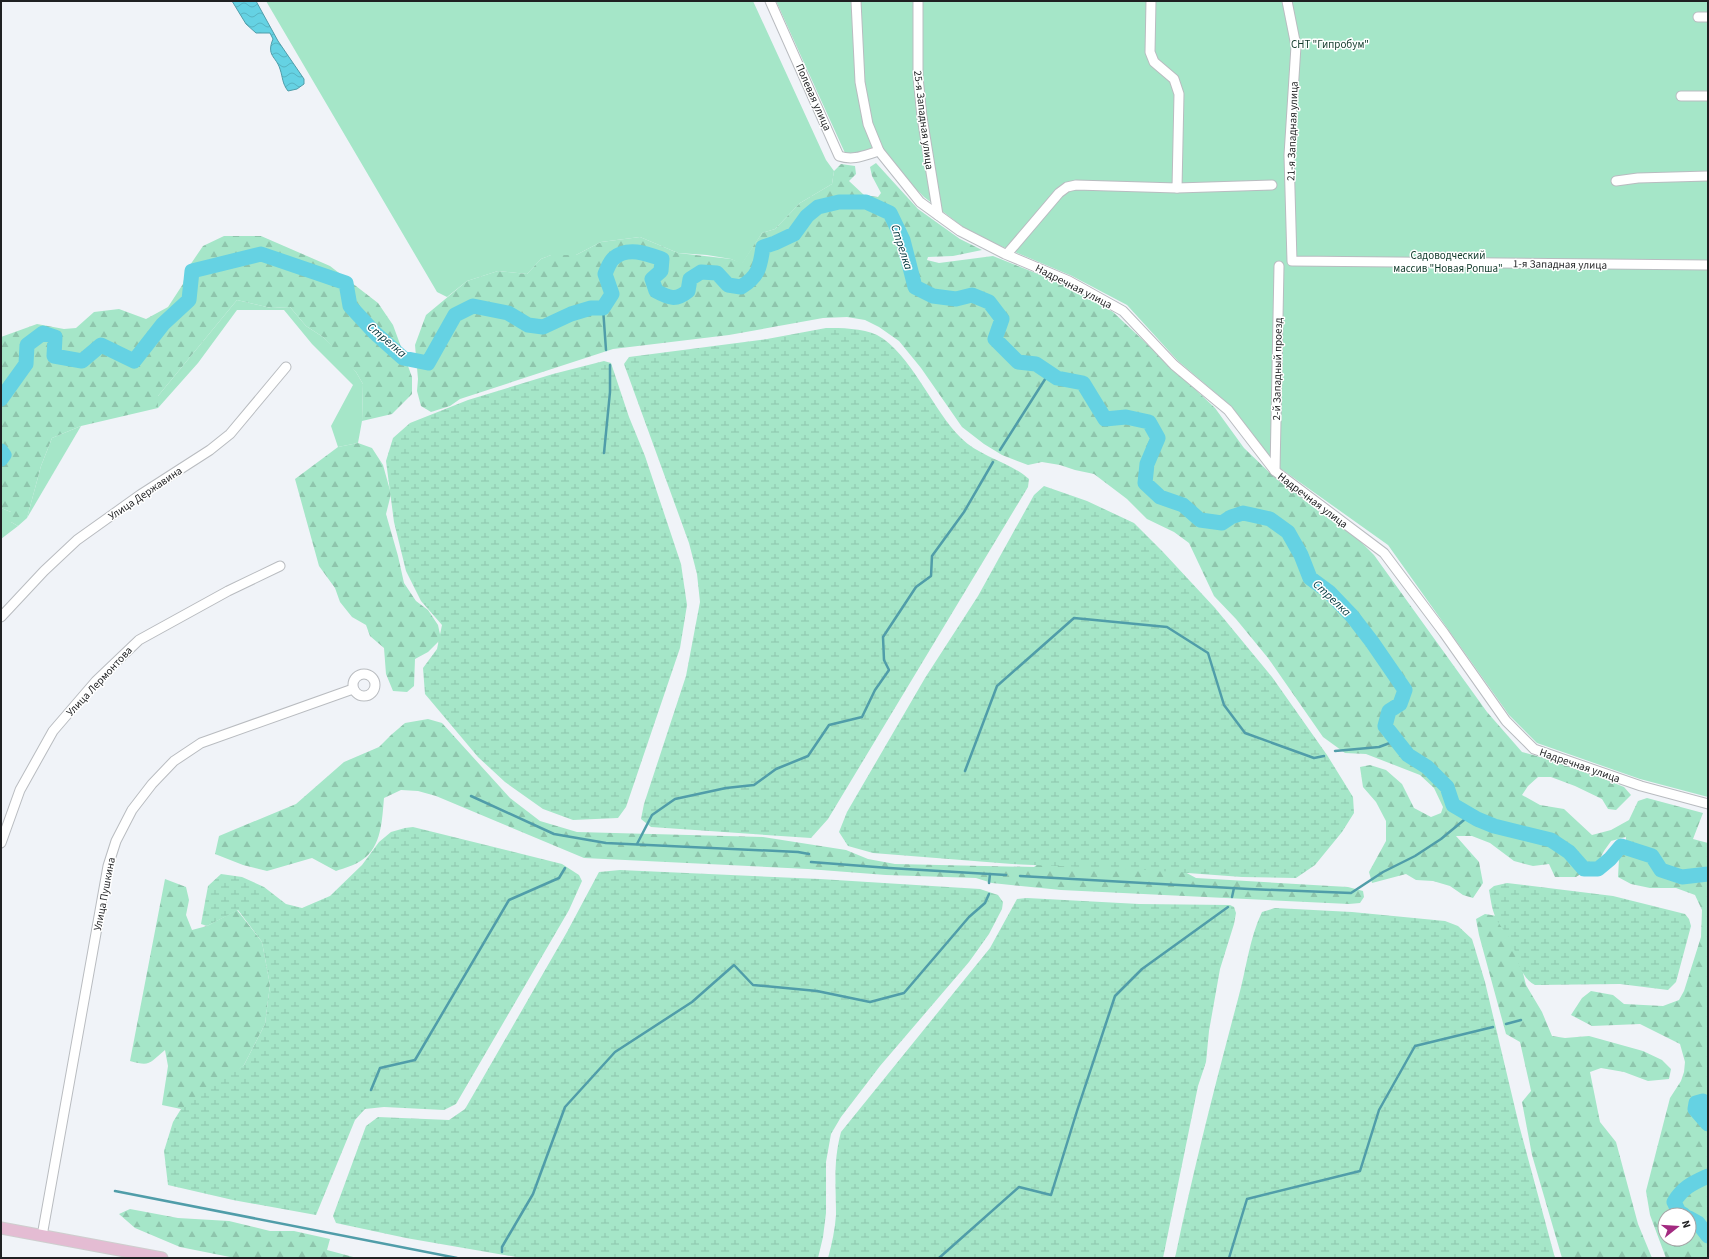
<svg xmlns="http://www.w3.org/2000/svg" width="1709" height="1259" viewBox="0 0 1709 1259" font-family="'Source Sans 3',sans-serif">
<defs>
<pattern id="forest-firs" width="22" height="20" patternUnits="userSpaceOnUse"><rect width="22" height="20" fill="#a5e6c8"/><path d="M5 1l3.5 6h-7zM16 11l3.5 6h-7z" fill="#8ec5ac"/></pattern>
<pattern id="wetland-marsh" width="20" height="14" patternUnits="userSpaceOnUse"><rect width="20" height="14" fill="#a5e6c8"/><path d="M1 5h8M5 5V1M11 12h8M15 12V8" fill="none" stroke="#8ec5ac"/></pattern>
<pattern id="water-waves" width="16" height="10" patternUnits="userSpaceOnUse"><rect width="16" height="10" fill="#65d2e3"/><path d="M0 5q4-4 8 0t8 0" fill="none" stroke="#57b4c2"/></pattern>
</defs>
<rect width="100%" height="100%" fill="#f0f3f8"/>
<!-- green -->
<g fill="#a5e6c8">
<path d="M266 1H753L826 160 834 171 832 184 800 203 775 229 762 233 742 264 731 259 707 255 678 253 640 237 601 242 576 255H551L541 259 527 274 498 271 467 281 447 297 437 292Z"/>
<path d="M776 1H1708V797L1640 779 1537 743 1509 715 1388 545 1277 466 1231 406 1178 361 1127 305 1072 276 996 244 963 227 924 197 883 156 845 153Z"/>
<path d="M237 300 271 308 290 307 306 326 323 337 347 361 356 372 363 384 362 421 358 443 338 447 331 426 353 385 312 344 284 310H237L198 363 158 408V396Z"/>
<path d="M81 426 27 518 41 466 52 438Z"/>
<path d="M1 508 11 512V522L18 526 1 539Z"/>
</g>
<!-- forest -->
<g fill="url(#forest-firs)" fill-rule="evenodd">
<path d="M876 163 918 209 960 239 982 250 953 256 928 257 927 260 939 263 993 256 1066 285 1113 312 1215 408 1244 448 1269 472 1322 514 1357 538 1374 555 1487 712 1522 752 1569 765 1624 787 1631 795 1616 810 1608 809 1602 799 1575 786 1551 777H1538L1528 786 1522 795 1540 805 1564 809 1592 835 1611 830 1629 820 1638 801 1647 798 1703 813 1693 839 1708 843V1258H1666L1650 1215 1646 1191 1670 1098 1681 1081 1684 1072 1685 1062 1680 1044 1640 1024 1592 1026 1571 1015 1582 998 1591 991 1613 995 1624 1004 1663 1006 1679 1000 1684 991 1701 937 1702 910 1695 895 1676 888H1650L1631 884 1618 877 1619 859 1626 851V837L1611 841 1604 851 1597 864 1576 877H1555L1549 864 1533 866 1514 861 1490 843 1472 836H1456L1479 862 1483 883 1473 898 1463 895 1450 886 1433 881 1416 880 1406 874 1372 883 1369 872 1386 841V821L1376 802 1363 787 1360 767 1370 765 1386 770 1402 784 1414 808 1431 817 1441 813 1443 807 1434 788 1420 775 1366 754 1345 753 1323 737 1268 658 1236 619 1214 596 1189 543 1174 532 1147 519 1127 499 1094 474 1075 470 1060 465 1042 462 1028 465 1002 455 984 444 962 427 921 368 899 341 879 327 865 320 847 317 823 318 729 335 613 349 460 399 450 406 431 412 421 406 417 391 418 379 415 345 426 315 467 281 498 271 527 274 541 259 551 255H576L601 242 640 237 678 253 731 259 742 263 762 233 775 229 800 203 832 184 834 171 841 164 855 166 856 174 849 181 864 195 878 197 881 193 872 176 870 167ZM1665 1215H1689V1239H1665Z"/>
<path d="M224 236H261L330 266 378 303 393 325 412 377V394L392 414 362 421 363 384 356 372 323 337 306 326 290 307 271 308 237 300 158 396V408L81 426 52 438 41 466 27 518 18 526 11 522V512L1 508V337L37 324 64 329 76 328 94 312 119 309 146 319 168 307 183 284 186 271 203 246Z"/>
<path d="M358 443 372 448 383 465 391 494 386 514 398 556 404 583 416 601 428 610 438 625 441 639 428 652 415 659 414 686 407 692 393 691 386 674 384 648 370 636 366 625 352 617 340 602 335 588 319 566 295 479 338 447Z"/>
<path d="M428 719 442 723 510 798 540 821 577 832 763 837 846 850 868 859 895 864 1034 867 1043 860 1183 871 1196 878 1348 887 1363 891 1364 897 1360 903 1349 904 1061 890 992 883 976 878 886 875 808 869 584 858 436 796 418 791 401 790 384 798C382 819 382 847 362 860 355 865 345 868 336 871L312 858 267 871 243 865 215 854 219 836 296 804 344 762 379 747 391 735 405 723Z"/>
<path d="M165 879 186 887 189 900 186 915 192 930 207 926 237 910 262 942 270 985 265 1024 244 1065 201 1101 181 1109 162 1105 168 1066 165 1050C149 1063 151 1067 130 1061Z"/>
<path d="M1485 914 1497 916 1516 945 1526 985 1542 1012 1552 1036 1565 1038 1589 1036 1643 1051 1662 1060 1671 1069 1669 1079 1648 1081 1624 1072 1601 1068 1590 1072 1600 1122 1616 1142 1638 1224 1652 1258H1562L1532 1155 1522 1102 1531 1091 1520 1042 1506 1034 1479 935 1476 919Z"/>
<path d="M130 1209 178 1218 229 1221 270 1231H294L330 1239 327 1250 357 1258H235L180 1247 135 1228 119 1214Z"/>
</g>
<!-- wetland -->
<g fill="url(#wetland-marsh)">
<path d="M826 328C840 328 863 328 877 335 911 353 933 411 961 438 980 457 1010 462 1029 479L1028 487 828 819 811 838 651 827 641 819 644 804 686 676 700 602 697 574 689 543 624 364 629 357 767 339Z"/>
<path d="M604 361 611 363 629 417 645 456 681 564 687 605 680 648 626 807 618 818 573 820 543 809 505 782 478 757 425 694 423 668 437 649 442 625 421 601 406 571 394 522 386 461 393 438 410 423 468 400 553 374Z"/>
<path d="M1044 486 1087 501 1134 523 1163 552 1215 608 1272 677 1327 755 1353 797 1354 813 1342 832 1315 865 1296 878 1242 877 1147 870 1012 864 873 853 848 846 839 832 847 812 925 678 978 596 1034 495Z"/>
<path d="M413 827 562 864 579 875 582 881 569 910 456 1104 444 1110 384 1107 365 1109 355 1120 316 1215 233 1200 168 1185 164 1151 173 1122 181 1109 244 1065 265 1024 270 985 262 942 238 910 207 926 201 924 208 886 221 874 242 877 264 887 286 904 302 908 330 896 362 865 379 842 391 832 405 828Z"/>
<path d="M620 870 820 879 980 889 998 895 1003 902 1002 909 989 934 969 962 880 1066 841 1117 831 1134 826 1162V1213L823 1237 818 1258H522L406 1238 336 1223 333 1216 366 1126 378 1117 449 1120 465 1109 567 932 599 872Z"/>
<path d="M1507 883 1613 896 1685 914 1689 919 1691 926 1676 982 1668 990 1620 984 1535 985C1519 976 1518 958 1512 943 1509 935 1502 929 1498 922 1492 912 1491 901 1489 890L1494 886Z"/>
<path d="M1027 898 1139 904 1230 905 1234 907 1236 913 1234 924 1220 969 1209 1031 1206 1062 1198 1086 1163 1258H828C832 1244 835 1229 836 1215 836 1185 833 1162 841 1132L990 948 1017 899Z"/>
<path d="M1275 908 1352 912 1445 921 1458 926 1472 939 1485 982 1519 1125 1555 1258H1175C1193 1171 1215 1085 1238 999 1246 971 1249 939 1262 912Z"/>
</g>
<!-- water -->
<path fill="url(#water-waves)" stroke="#509da9" d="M232 1H256L278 41 304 79V84L297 89 288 91C282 83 283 78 280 69 276 56 266 56 273 39L270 33H256L246 24Z"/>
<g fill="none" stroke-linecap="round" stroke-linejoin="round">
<!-- stream -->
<g stroke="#509da9" stroke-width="2.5">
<path d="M603 308 606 350"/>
<path d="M1000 450 1049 373"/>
<path d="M604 453 610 392V365"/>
<path d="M1335 751 1379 747 1395 741"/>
<path d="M965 771 997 686 1074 618 1167 627 1208 653 1224 705 1245 733 1314 758 1324 756"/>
<path d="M471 796 554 834 606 843 798 852 809 854"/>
<path d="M637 844 652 815 675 799 726 788 754 785 776 769 808 756 829 725 862 717 875 690 889 670 884 660 883 637 916 587 931 576 932 556 964 512 993 462"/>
<path d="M811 862 889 868 1006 875"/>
<path d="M1020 876 1249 889 1351 893 1383 872 1415 856 1441 839 1470 815"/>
<path d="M989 883 990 874"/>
<path d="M1232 897 1234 888"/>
<path d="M1506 1024 1521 1020"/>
<path d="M371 1090 380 1068 415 1060 509 900 559 878 565 868"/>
<path d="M115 1191 457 1258"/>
<path d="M502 1252V1247L533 1194 565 1107 615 1052 692 1002 734 965 753 985 817 991 870 1002 904 993 969 917 985 903 989 894"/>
<path d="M939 1258 1019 1187 1051 1195 1077 1111 1115 996 1142 969 1228 907"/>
<path d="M1229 1258 1247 1199 1360 1171 1379 1110 1415 1046 1493 1027"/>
</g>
<!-- river -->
<g stroke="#65d2e3" stroke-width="15">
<path d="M1 399 26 364 27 345 43 333 55 337 54 356 82 361 101 345 134 361 163 324 189 300 192 271 261 254 346 283 350 306 375 333 403 358 428 363 455 315 473 306 508 313 528 325 543 327 571 314 591 308H603L612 294 605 274C607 269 610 261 614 258 628 246 648 254 662 259L661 271 652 279 656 291C669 298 676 301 688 291L690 279 701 272 717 273 728 285 741 287C759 276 760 267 763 247L775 243 794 234 807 216 818 207 839 202H866L890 213 903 240 915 287 933 296 956 299 972 295 989 302 1002 319 995 339 1018 362 1036 364 1057 378 1083 383 1105 419 1126 417 1149 422 1158 438 1147 464 1145 483 1160 497 1183 505 1200 520 1222 523 1231 517 1243 513 1270 519 1288 532 1301 555 1310 578 1329 592 1352 616 1372 642 1405 690 1400 704 1389 711 1385 726 1408 755 1427 767 1447 787 1453 805 1477 819 1494 826 1551 840 1569 852 1584 869H1598L1610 859 1621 846 1652 856 1661 870 1682 877 1708 874"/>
<path d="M1 451 4 455 1 459"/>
<path d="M1708 1105 1703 1101 1696 1103 1695 1109 1708 1124"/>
<path d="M1684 1215 1679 1212 1674 1202C1683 1187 1693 1183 1708 1176"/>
<path d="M1689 1218 1698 1223 1708 1236"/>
</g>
<!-- minor casing -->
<g stroke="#b9bcc0" stroke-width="11">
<g id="minor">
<path d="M770 1 839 156C854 161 865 155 879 151"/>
<path d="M856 1 860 82 868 124 879 151 920 202 960 231 1005 254 1069 281 1123 311 1174 365 1228 410 1275 471 1384 553 1444 633 1506 721 1534 749 1641 786 1708 804"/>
<path d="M918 1V77L922 117 938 215"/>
<path d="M1287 1 1296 46 1289 155 1292 261 1708 265"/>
<path d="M1698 17H1708"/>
<path d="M1681 96H1708"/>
<path d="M1616 181 1638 178 1708 176"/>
<path d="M1177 188 1272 185"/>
<path d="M1007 254 1059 193 1067 187 1076 185 1177 188 1179 94 1174 79 1154 62 1150 52 1151 1"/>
<path d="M1275 471 1279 266"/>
<path d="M1 617 44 571 77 540 140 495 210 450 230 434 286 367"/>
<circle cx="364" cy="685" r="11"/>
<path d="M1 843 20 790 53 731 96 681 139 640 228 591 280 566"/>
<path d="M42 1236 108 866 116 841 132 810 152 784 174 761 201 743 353 689"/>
</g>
</g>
<!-- major casing -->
<g stroke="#cecece" stroke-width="13">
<path id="major" d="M1 1228 162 1258"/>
</g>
<!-- minor -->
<use href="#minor" stroke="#fff" stroke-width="9"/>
<!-- major -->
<use href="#major" stroke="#e4bcd3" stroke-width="11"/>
</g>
<g text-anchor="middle" stroke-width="3" stroke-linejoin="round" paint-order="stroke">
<!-- park labels -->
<g font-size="11" fill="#11392a" stroke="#fff">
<text x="1330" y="48">СНТ "Гипробум"</text>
<text x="1448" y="259">Садоводческий<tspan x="1448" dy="13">массив "Новая Ропша"</tspan></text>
</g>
<!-- street labels -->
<g font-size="11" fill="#1f2022" stroke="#fff">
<text transform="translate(814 97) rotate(66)" y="4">Полевая улица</text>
<text transform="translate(924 120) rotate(83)" y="4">25-я Западная улица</text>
<text transform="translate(1292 131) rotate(-88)" y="4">21-я Западная улица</text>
<text transform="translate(1560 264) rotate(1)" y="4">1-я Западная улица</text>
<text transform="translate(1074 286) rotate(27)" y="4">Надречная улица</text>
<text transform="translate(1277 369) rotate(-89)" y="4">2-й Западный проезд</text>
<text transform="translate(145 493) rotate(-34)" y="4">Улица Державина</text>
<text transform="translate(1313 500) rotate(37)" y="4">Надречная улица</text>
<text transform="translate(99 681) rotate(-47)" y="4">Улица Лермонтова</text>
<text transform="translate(1580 765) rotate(19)" y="4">Надречная улица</text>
<text transform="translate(104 894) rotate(-79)" y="4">Улица Пушкина</text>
</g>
<!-- water labels -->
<g font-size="12" font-style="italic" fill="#00373e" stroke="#fff">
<text transform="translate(902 247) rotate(72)" y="4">Стрелка</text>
<text transform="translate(387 340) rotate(40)" y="4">Стрелка</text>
<text transform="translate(1332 598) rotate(43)" y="4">Стрелка</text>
</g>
</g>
<!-- border -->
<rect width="1709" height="1259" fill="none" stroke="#1f2022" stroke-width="4"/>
<!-- north arrow -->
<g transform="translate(1677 1227) rotate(73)"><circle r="19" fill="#ffffff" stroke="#a5a6a7"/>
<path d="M0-3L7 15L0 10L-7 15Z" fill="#a32a80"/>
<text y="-6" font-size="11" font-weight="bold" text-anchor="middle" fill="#1f2022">N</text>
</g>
</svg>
